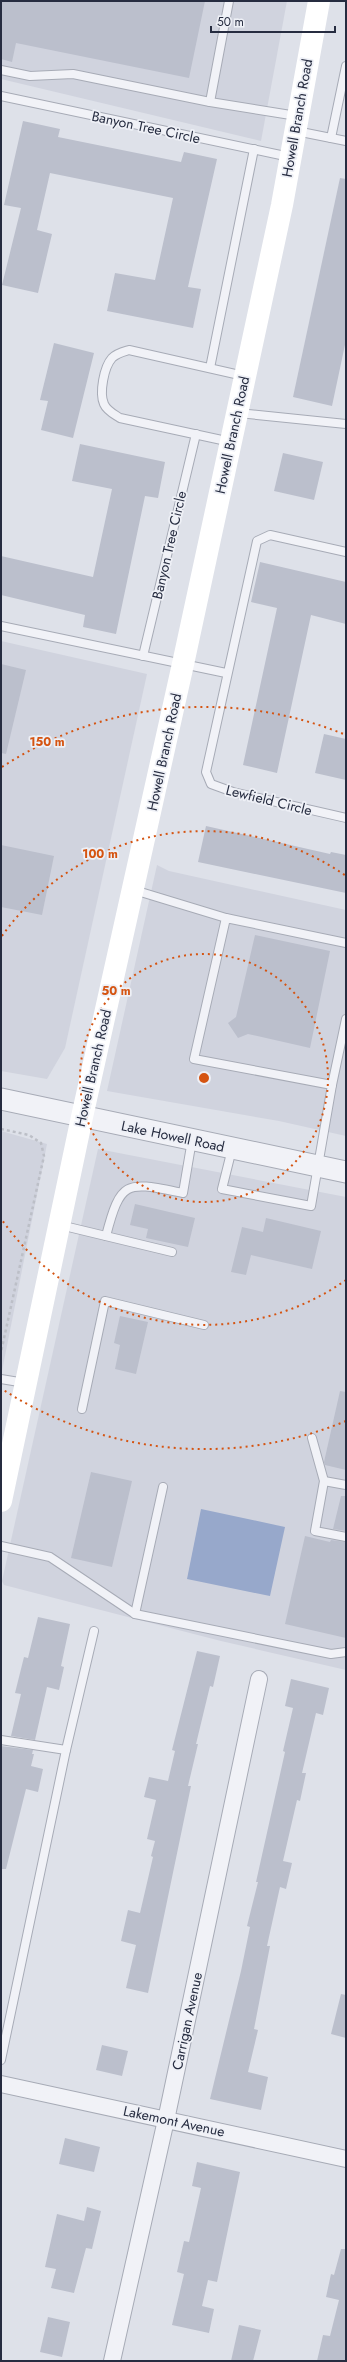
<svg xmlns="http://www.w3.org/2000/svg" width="347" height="2362" viewBox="0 0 347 2362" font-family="Jost,sans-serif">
<rect width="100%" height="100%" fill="#dee1e9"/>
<!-- built -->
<g fill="#d0d3de">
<path d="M1 1H287L261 141 1 79Z"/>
<path d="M1 641 147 674 65 1048 47 1079 1 1071Z"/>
<path d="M157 865 169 871 346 910V1136L279 1121 107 1091Z"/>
<path d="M1 1131 47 1144 1 1376Z"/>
<path d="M98 1149 346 1197V1670L221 1641 4 1585 2 1581Z"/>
</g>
<!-- water -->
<path fill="#97a8cb" d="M201 1509 285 1527 270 1596 187 1579Z"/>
<!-- building -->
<g fill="#bbbfcc">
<path d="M1 1H205L189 78 16 43 12 62 1 59Z"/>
<path d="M23 121 60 129 58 137 181 162 184 152 217 159 188 287 201 289 193 328 107 311 115 273 155 280 173 198 50 173 37 230 52 234 38 293 2 285 21 208 4 205Z"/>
<path d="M340 178 346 179V340L332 406 293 397Z"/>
<path d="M54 343 94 353 73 438 41 430 48 401 40 400Z"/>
<path d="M80 444 165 462 158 498 145 496 116 634 83 627 85 615 1 595V556L93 577 112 489 72 481Z"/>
<path d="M283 453 323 462 314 500 274 491Z"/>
<path d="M260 562 346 582V624L311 615 277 773 243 765 277 608 251 602Z"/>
<path d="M1 664 26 670 6 754 1 753Z"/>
<path d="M324 734 346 739V780L315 773Z"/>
<path d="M206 826 330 854 331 852 346 855V893L198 862Z"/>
<path d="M1 845 54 856 42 915 1 907Z"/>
<path d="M255 935 330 951 310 1048 248 1034 238 1038 228 1023 236 1017Z"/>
<path d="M135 1204 195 1218 188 1247 146 1238 148 1229 130 1225Z"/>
<path d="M266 1218 321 1231 312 1269 251 1255 246 1275 231 1272 242 1227 263 1232Z"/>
<path d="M120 1316 148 1322 136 1374 115 1369 120 1345 114 1343Z"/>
<path d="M340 1391 346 1392V1470L325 1465 324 1462Z"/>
<path d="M91 1472 132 1481 112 1567 71 1558Z"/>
<path d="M341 1496H346V1531L333 1529Z"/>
<path d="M305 1536 330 1542 331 1540 346 1542V1638L285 1624Z"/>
<path d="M38 1617 70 1624 61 1666 64 1667 59 1690 47 1687 35 1740 11 1736 21 1694 15 1693 24 1657 28 1658Z"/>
<path d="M197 1651 220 1656 213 1687 210 1686 196 1744H198L188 1786H191L148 1993 126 1988 136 1945 121 1941 128 1910 140 1913 153 1857 151 1856 155 1841 147 1839 156 1800 144 1797 149 1777 168 1781 175 1751 172 1750Z"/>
<path d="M291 1679 329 1688 323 1715 316 1713 302 1773H306L300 1801 297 1800 283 1861 292 1863 286 1889 280 1887 267 1946H270L254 2029 258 2030 248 2072 268 2077 261 2110 210 2099 241 1971 250 1927 247 1926 258 1882H256L285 1752 283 1751 293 1708 285 1706Z"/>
<path d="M1 1746 33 1750 32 1754H34L31 1766 43 1769 38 1792 26 1789 6 1869H1Z"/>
<path d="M341 1994 346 1995V2038L331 2034Z"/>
<path d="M102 2045 128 2051 122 2076 96 2070Z"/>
<path d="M65 2138 100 2147 94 2172 59 2164Z"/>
<path d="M197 2162 240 2172 217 2282 208 2280 202 2306 214 2309 209 2333 172 2325 184 2274 177 2272 184 2241 189 2242 201 2188 192 2186Z"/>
<path d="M87 2207 101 2211 92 2249 86 2248 74 2293 51 2288 56 2269 45 2267 57 2214 84 2221Z"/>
<path d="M341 2249H346V2361H317L323 2335 330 2336 339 2300 326 2297 331 2274 334 2275Z"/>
<path d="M48 2317 70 2322 62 2357 40 2352Z"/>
<path d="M239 2325 261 2330 253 2361H231Z"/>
</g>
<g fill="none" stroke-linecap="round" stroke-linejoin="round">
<!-- service casing -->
<g stroke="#a7abb6" stroke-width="10">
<g id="service">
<path d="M1 70 30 76 73 74 210 102 297 116"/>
<path d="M1 96 290 157"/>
<path d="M210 102 229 1"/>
<path d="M296 131 346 141"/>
<path d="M331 138 346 66"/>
<path d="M210 368 254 149"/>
<path d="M238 413 346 424"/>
<path d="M231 442 120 418C114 414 107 411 104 404 99 393 104 367 112 358 117 353 122 352 129 350L244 376"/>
<path d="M346 552 270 535 257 541 206 772 211 784 233 792 346 818"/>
<path d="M1 626 226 673"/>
<path d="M143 656 196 434"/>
<path d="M134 890 226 918"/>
<path d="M346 943 226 918 194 1059 332 1085 346 1019"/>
<path d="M232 1149 222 1189 311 1206 332 1085"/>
<path d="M60 1225 172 1252"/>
<path d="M106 1236C121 1178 127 1182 183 1193L192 1140"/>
<path d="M1 1379 25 1383"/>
<path d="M82 1409 105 1301 204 1325"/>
<path d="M312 1438 324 1481 315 1531 346 1537"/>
<path d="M324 1481 346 1485"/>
<path d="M1 1546 50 1557 135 1614 331 1654 346 1652"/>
<path d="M135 1614 163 1487"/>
<path d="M1 1740 66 1750 94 1631"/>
<path d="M1 2060 66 1750"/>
</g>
</g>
<!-- minor casing -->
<g stroke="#a7abb6" stroke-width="18">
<g id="minor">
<path d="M1 2084 346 2159"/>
<path d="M112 2361 166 2120 259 1679"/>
</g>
</g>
<!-- tertiary casing -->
<g stroke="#a7abb6" stroke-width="23">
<path id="tertiary" d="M1 1099 346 1172"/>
</g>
<!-- path -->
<path stroke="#bcbfc7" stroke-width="2.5" stroke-dasharray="3 3" stroke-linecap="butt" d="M1 1129 29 1135 41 1143 44 1156 1 1352"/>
<!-- service -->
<use href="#service" stroke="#f1f2f7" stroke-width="8"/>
<!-- minor -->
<use href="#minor" stroke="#f1f2f7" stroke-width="16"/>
<!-- tertiary -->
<use href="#tertiary" stroke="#f1f2f7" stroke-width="21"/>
<!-- secondary -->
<path stroke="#fff" stroke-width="22" d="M1 1501 82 1117 183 664 282 205 319 1"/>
</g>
<!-- distance rings -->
<g fill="none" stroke="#d55411" stroke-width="2" stroke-dasharray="2 4">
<circle cx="204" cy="1078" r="124"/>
<path d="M346 1280A247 247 0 0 1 2 1220M2 936A247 247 0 0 1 346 876"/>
<path d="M346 1421A371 371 0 0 1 2 1389M2 767A371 371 0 0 1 346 735"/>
</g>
<g text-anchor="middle" stroke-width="3.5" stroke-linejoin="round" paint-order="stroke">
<!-- street labels -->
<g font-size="14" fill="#262c40" stroke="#eef0f6">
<text transform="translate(297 118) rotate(-80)" y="5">Howell Branch Road</text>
<text transform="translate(146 127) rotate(12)" y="5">Banyon Tree Circle</text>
<text transform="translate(232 435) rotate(-78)" y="5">Howell Branch Road</text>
<text transform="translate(169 545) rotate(-77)" y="5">Banyon Tree Circle</text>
<text transform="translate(164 752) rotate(-78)" y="5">Howell Branch Road</text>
<text transform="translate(269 800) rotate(14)" y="5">Lewfield Circle</text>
<text transform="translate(93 1068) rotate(-77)" y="5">Howell Branch Road</text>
<text transform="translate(173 1136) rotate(12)" y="5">Lake Howell Road</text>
<text transform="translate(187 2021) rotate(-78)" y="5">Carrigan Avenue</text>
<text transform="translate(174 2121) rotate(12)" y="5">Lakemont Avenue</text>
</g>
</g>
<circle cx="204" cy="1078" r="6" fill="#d55411" stroke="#eef0f6" stroke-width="2"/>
<g font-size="12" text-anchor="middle" font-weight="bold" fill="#d55411" stroke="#eef0f6" stroke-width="3.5" stroke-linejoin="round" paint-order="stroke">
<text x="47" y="746">150 m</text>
<text x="100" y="858">100 m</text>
<text x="116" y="995">50 m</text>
</g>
<!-- border -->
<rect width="347" height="2362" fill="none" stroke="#262c40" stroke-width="4"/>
<!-- scale -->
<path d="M211 26v6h124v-6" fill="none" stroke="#262c40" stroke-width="2"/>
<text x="217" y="26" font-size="12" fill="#262c40" stroke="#eef0f6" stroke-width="3" paint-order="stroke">50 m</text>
</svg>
